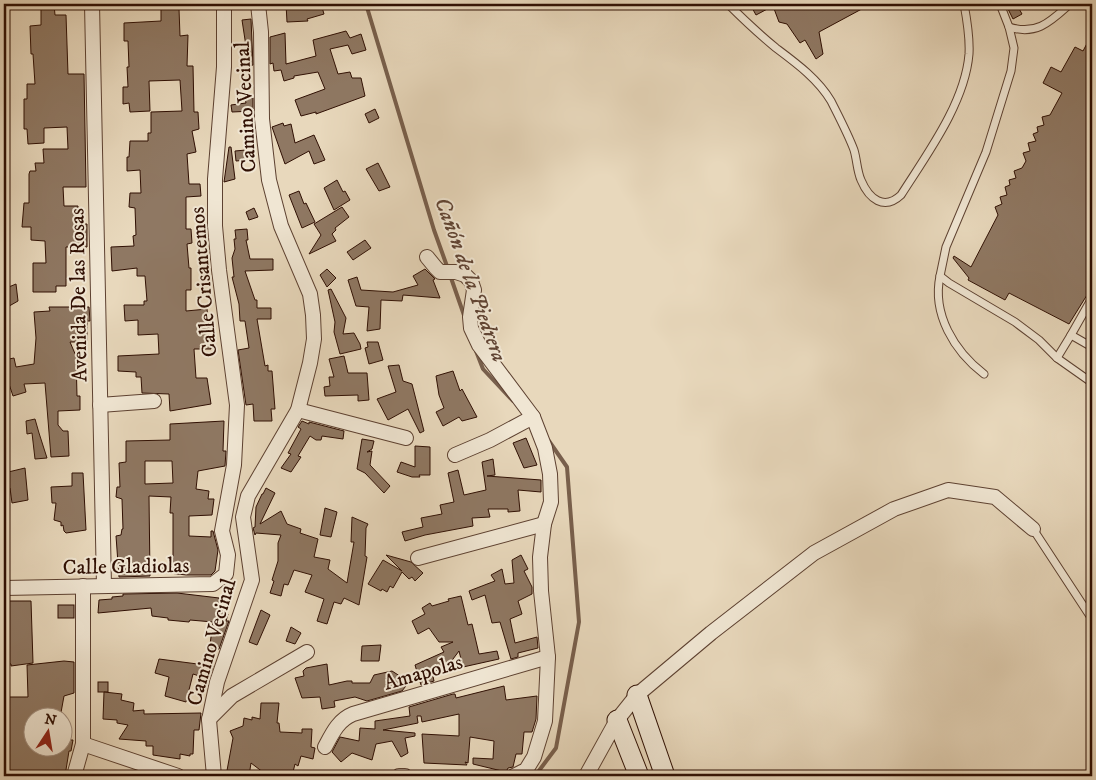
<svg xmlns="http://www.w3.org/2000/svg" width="1096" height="780" viewBox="0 0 1096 780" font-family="'IM FELL DW Pica',serif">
<rect width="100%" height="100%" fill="#e8d8bc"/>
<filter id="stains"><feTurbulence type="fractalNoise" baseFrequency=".004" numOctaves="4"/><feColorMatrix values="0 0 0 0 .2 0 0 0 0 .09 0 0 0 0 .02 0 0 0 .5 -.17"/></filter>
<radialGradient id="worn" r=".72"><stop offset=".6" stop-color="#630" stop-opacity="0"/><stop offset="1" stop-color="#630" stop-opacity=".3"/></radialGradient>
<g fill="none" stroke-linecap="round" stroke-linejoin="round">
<!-- stream -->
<g stroke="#785f4c" stroke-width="4">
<path d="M366 4 434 230 448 269"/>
<path d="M450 275 465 318"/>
<path d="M476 351 483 369 513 401"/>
<path d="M535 776 556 748 579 622 567 467 549 441"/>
</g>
</g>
<!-- building -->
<g fill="#8f7863" stroke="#2f0f03" fill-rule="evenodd">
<path d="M41 4H54L55 15H66L68 74H84L86 187H63L64 206H78V224H87V247H66V286H56V292H33V263H46L45 241 31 240V227H22L24 203H29V174L30 171H36L35 163H44L43 149H68L67 127 44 128V143L28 144 27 129H24V99H27V84H35L33 54H31L30 26 41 25Z"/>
<path d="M286 4H321L324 14 307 19 308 21 287 22Z"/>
<path d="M750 4H871L819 32 823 54 816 59 805 40 800 43 787 24 779 22 773 6 756 15Z"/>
<path d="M1017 5 1022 14 1013 19 1008 9Z"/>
<path d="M161 8 179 9 180 36 188 35 187 66H193L194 112H198L199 129 192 131 196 152 187 154 189 184H200L201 196 186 197V229H191L192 243 187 244 189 268H191V290H186V311L207 309 211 349H194L196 378H207L211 404 170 411 169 394 142 393 141 377H136V372L118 371V356L159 354 158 334 138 335V320L125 321 124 305H144V301H147L145 276H137V268L112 271 111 247 134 246 133 236 136 235 135 208 129 207 130 193H141L140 170 127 171V157H129L130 141H148V133H151V112L182 111 180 80 149 81 150 111 130 112 129 103 123 104V87H128L127 67H129L128 41H124V23L161 21Z"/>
<path d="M251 19 253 65 249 66 242 20Z"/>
<path d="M346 31 350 38 361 34 366 50 352 54 348 45 330 49 338 74 350 72 352 78H361L365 96 316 114V112L301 116 295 100 325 89 318 72 294 76V78L284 81 281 70 274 71 273 63 270 64V37L285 33 286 64 316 56 313 40Z"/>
<path d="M1092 34V293L1087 295 1069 324 1009 293 1005 300 968 280 969 278 953 258 954 256 971 267 998 215 995 207 1002 204 1000 197 1007 195 1005 187 1010 185 1009 180 1016 178 1014 171 1022 168 1026 161 1023 153 1030 151 1028 143 1036 141 1033 134 1038 132 1037 127 1044 125 1042 117 1050 115 1062 93 1043 83 1051 67 1061 72 1075 47 1083 51Z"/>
<path d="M253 98V111L232 112 231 105 246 103 245 99Z"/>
<path d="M375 109 379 118 369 123 365 114Z"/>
<path d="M283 123 284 126 291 124 295 143 314 135 325 160 314 164 309 151 285 164 272 127Z"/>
<path d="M229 147H231L235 179 224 182Z"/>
<path d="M246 150 247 160 236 161 235 151Z"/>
<path d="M378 163 390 187 379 191 366 169Z"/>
<path d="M337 180 343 192 345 191 350 200 334 210 324 188Z"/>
<path d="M299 191 304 204 306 203 315 222 302 228 289 195Z"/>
<path d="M342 207 349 217 335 228 336 230 332 234 336 241 309 254 321 235 314 224Z"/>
<path d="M254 208 258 217 249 220 246 212Z"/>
<path d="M247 229 248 240H246L250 259H273V270L245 271 255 300H257V308H271V319H257L265 366 268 365V371H272L275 409H271L272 421H254L253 404 246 405 238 350 249 348 245 321H240L239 304 232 277H234L232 258 235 249 234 239H236L235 230Z"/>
<path d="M365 240 371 248 353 260 347 252Z"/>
<path d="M327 269 336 278 327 287 320 275Z"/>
<path d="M425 269 435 279 433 280 440 298 403 295 402 301 381 300 380 329 367 331 369 307 356 306 348 280 357 277 361 290 393 292 418 285 413 276Z"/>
<path d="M16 284 18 301 4 309V289Z"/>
<path d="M331 289 346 318 343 334 354 333 360 344 361 349 340 354 334 332 335 322 328 290Z"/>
<path d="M49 307H89L90 321H87V342H70L76 356 77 396H80V410L58 411V425L63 431H68L69 456 51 457 45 383 24 384 26 392 13 396 7 378H4V360L14 358 16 367 34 364 36 338 34 312 50 311Z"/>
<path d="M367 342H378L383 360 369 364 365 348 368 347Z"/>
<path d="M344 356 348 373H367L369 400 358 401V395L325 396 324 387 330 386 329 377H334L329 359Z"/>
<path d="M399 365 403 381 412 384 424 431 420 433 408 409 388 420 377 399 396 392 388 366Z"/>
<path d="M453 371 460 391 462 389 477 417 462 421 459 417 443 426 436 412 444 408 439 395 436 376Z"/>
<path d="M35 419 39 433 47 458 35 459 32 433 27 434 26 421Z"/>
<path d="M224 421 223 451H226L225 466 198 471 196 489 209 491 208 499H214L212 515 189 516V536L211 537V531H213L218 550 215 571 211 575H186L153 571V565H173V513H170L171 497 149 496 150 576 119 577 116 536 121 535 122 529H123L122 499 116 497 117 487H120L119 463 126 462V441L170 440V424ZM145 461H172L173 483 145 484Z"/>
<path d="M302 421 309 424V422L344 431 343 439 322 436 321 440H316L310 436 298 456 301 457 291 472 281 468 291 454 288 453 301 429 298 427Z"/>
<path d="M526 438 537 465 524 468 513 443Z"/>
<path d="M362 439 374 441 372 449 367 452 372 451 370 465 390 486 384 493 365 473 357 469Z"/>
<path d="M415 446 430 447V475H419L420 477H412L397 472 401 462 415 467Z"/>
<path d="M493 459 495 475 487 476 541 480V492L518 490 520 511 508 512V509H488L490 517 472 518 473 526 425 535 405 541 402 532 423 527 421 518 442 514 440 505 454 502 448 473 458 470 464 495 486 490 482 462Z"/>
<path d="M25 468 28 500 12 503 10 488 4 490V473Z"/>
<path d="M72 473H83L86 530 66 533 64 531 63 525 61 526V522L54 520 56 503H52L51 487 72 486Z"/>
<path d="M266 488 275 493 260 524 281 511 287 524 301 529 300 533 318 539 314 557 330 560 328 569 347 583 354 542H351L352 517 368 524 366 528 365 556 367 557 359 605 344 598 341 604 334 602 327 624 317 621 324 599 305 592 312 575 294 570 288 585 284 584 281 596 270 593 274 581 272 580 278 561V543L281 535 256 533 255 535 253 528 255 527 256 507 262 494H263Z"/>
<path d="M325 508 337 512 331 537 320 535Z"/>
<path d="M386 555 411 562 423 573 415 581 412 577 409 579 402 572 393 588 390 586 387 592 382 589 381 591 368 584 383 560 402 571Z"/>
<path d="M521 555 528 569 524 571 532 587V594L518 601 522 614 510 619 515 643 537 637 538 648 518 653V657L511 659 500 622 492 623 485 595 472 600 469 591 495 581 491 575 502 569 505 584 514 583 512 560Z"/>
<path d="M177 593 219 598 218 604 223 612 228 614 226 621H229L219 649 209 652 213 622 190 620 189 622 168 620V618L152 616 151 608 98 613 99 600 112 599V597L123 596V594Z"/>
<path d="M461 596 468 625 472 624 479 654 497 651 499 659 463 667 459 651 447 667 432 672 434 681 421 685 415 665 444 652 441 647 453 642H439L429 628 418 634 412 621 425 614 422 608 430 603 432 606 449 601 448 599Z"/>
<path d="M4 601H31L33 663 11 666V664L4 663Z"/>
<rect x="58" y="605" width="16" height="13"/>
<path d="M261 610 270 615 257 645 249 642Z"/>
<path d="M291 627 301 633 295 644 286 641Z"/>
<path d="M381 645 379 661H361L362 646Z"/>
<path d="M159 659 213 666 209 679 193 674 186 702 165 696 169 677 155 673Z"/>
<path d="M64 661 74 662V693L64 696 60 718H32V720L30 719 26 738H32V748H62V740H73L71 751H69L65 776H20L4 770V697H28L27 665Z"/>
<path d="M327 664 329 685 347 681H352V683H370L374 675 392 671 409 682 402 691 367 701 355 697 334 701 335 707 322 709 320 697 302 698 295 678 304 676 303 671 306 668Z"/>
<rect x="98" y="682" width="10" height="10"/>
<path d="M504 686 506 700 537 696 536 719 532 732H524L522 754H516L513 767 508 768 506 772 473 764V758L493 759 494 741 470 737 468 763 465 762 467 765 424 763 422 734 459 736V714L422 722 421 716H417L418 723 383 730 415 733V736L405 738 408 753 401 757 392 741 376 744 372 760 352 753 341 762 332 752 340 737 359 741 360 728 375 729V721L410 716 409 707 453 694H455L456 698Z"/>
<path d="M104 692 122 694 121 700 134 703 133 711 144 710V714L201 713 199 730H194L193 754H190V756L180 754V759L153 755V746H146V741L119 739 128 725 117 723V720L103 719Z"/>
<path d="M261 703H279L277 723H279L280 732 302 733V729H312L311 747 315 748 313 759 301 756 298 766 295 764 292 776H268L251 763 249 776 238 775V776H226L233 738 230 731 243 726 244 718 252 720V717L260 719Z"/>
</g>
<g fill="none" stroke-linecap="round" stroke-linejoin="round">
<!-- service casing -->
<g stroke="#5d4131" stroke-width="9">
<g id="service">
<path d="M728 4C743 19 759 34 776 48 796 63 818 79 831 101 839 117 848 134 854 150 857 160 857 171 861 180 869 199 884 211 901 195 927 154 965 103 969 54 970 37 967 20 964 4"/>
<path d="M1000 4 1009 27 1014 48 1011 71 986 152 946 247 940 276 949 283 1015 322 1039 340 1057 358 1091 382"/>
<path d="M1009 27C1037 36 1051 21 1070 4"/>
<path d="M940 276C932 314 954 351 984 374"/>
<path d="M1071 335 1092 298"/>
<path d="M1057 358 1071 335 1092 347"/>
<path d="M1033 529 1092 619"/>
</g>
</g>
<!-- minor casing -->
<g stroke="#5d4131" stroke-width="16">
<g id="minor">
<path d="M92 4 104 586"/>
<path d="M427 257 436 268 440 272H456L465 275 471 281 474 290 470 317 471 328 479 345 533 417 545 448 550 474 551 502 544 524 540 557 541 591 548 657 545 721 534 757 526 770 514 776"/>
<path d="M100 405 154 401"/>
<path d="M298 410 406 438"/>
<path d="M455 455 490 440 533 417"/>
<path d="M418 558 544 524"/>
<path d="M4 588 213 584 226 574 228 555 222 531 234 465 237 405 219 270 215 226V179L224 67V4"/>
<path d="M209 719 232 696 307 652"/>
<path d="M83 744 178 776"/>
<path d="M325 747C332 734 338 720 353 714L548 657"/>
<path d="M74 776 83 744V586"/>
<path d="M214 776 209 720 217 682 252 580 243 517 248 496 298 410 310 363 314 339 313 315 310 294 281 226 269 180 262 119 261 32 258 4"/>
<path d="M399 776H405"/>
<path d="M586 776 617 720 637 695 711 633 814 553 894 509 948 490 995 497 1033 529"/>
</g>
</g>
<!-- secondary casing -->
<g stroke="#2f0f03" stroke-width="21">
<g id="secondary">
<path d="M637 695 665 776"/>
<path d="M617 720 639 776"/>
</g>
</g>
<!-- service -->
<use href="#service" stroke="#f0e6d3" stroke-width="7"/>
<!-- minor -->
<use href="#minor" stroke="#f0e6d3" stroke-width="14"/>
<!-- secondary -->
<use href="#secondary" stroke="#f0e6d3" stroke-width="19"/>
</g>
<g text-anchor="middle" stroke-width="4" stroke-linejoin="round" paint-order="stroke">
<!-- street labels -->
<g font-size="21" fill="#2f0f03" stroke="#f0e6d3">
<text transform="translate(245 107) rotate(-93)" y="7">Camino Vecinal</text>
<text transform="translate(203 282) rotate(-95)" y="7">Calle Crisantemos</text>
<text transform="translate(78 295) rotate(-91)" y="7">Avenida De las Rosas</text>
<text transform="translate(126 566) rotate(-1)" y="7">Calle Gladiolas</text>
<text transform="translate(211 642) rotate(-74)" y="7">Camino Vecinal</text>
<text transform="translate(423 672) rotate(-16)" y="7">Amapolas</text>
</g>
<!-- water labels -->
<g font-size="22" font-style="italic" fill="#604434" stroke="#f0e6d3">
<text transform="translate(472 279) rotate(70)" y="8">Cañón de la Piedrera</text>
</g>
</g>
<!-- margin -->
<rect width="1096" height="780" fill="none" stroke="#e8d8bc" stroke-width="20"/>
<rect x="5" y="5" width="1086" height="770" fill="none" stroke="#2f0f03" stroke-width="2.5"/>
<rect x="10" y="10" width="1076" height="760" fill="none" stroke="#2f0f03"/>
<!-- north arrow -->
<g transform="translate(48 732) rotate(12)"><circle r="24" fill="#f0e6d3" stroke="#a39080"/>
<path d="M0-4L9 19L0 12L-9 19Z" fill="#8f2418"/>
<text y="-8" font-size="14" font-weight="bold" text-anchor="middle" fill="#2f0f03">N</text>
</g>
<rect width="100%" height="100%" filter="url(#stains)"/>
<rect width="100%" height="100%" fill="url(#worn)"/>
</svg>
